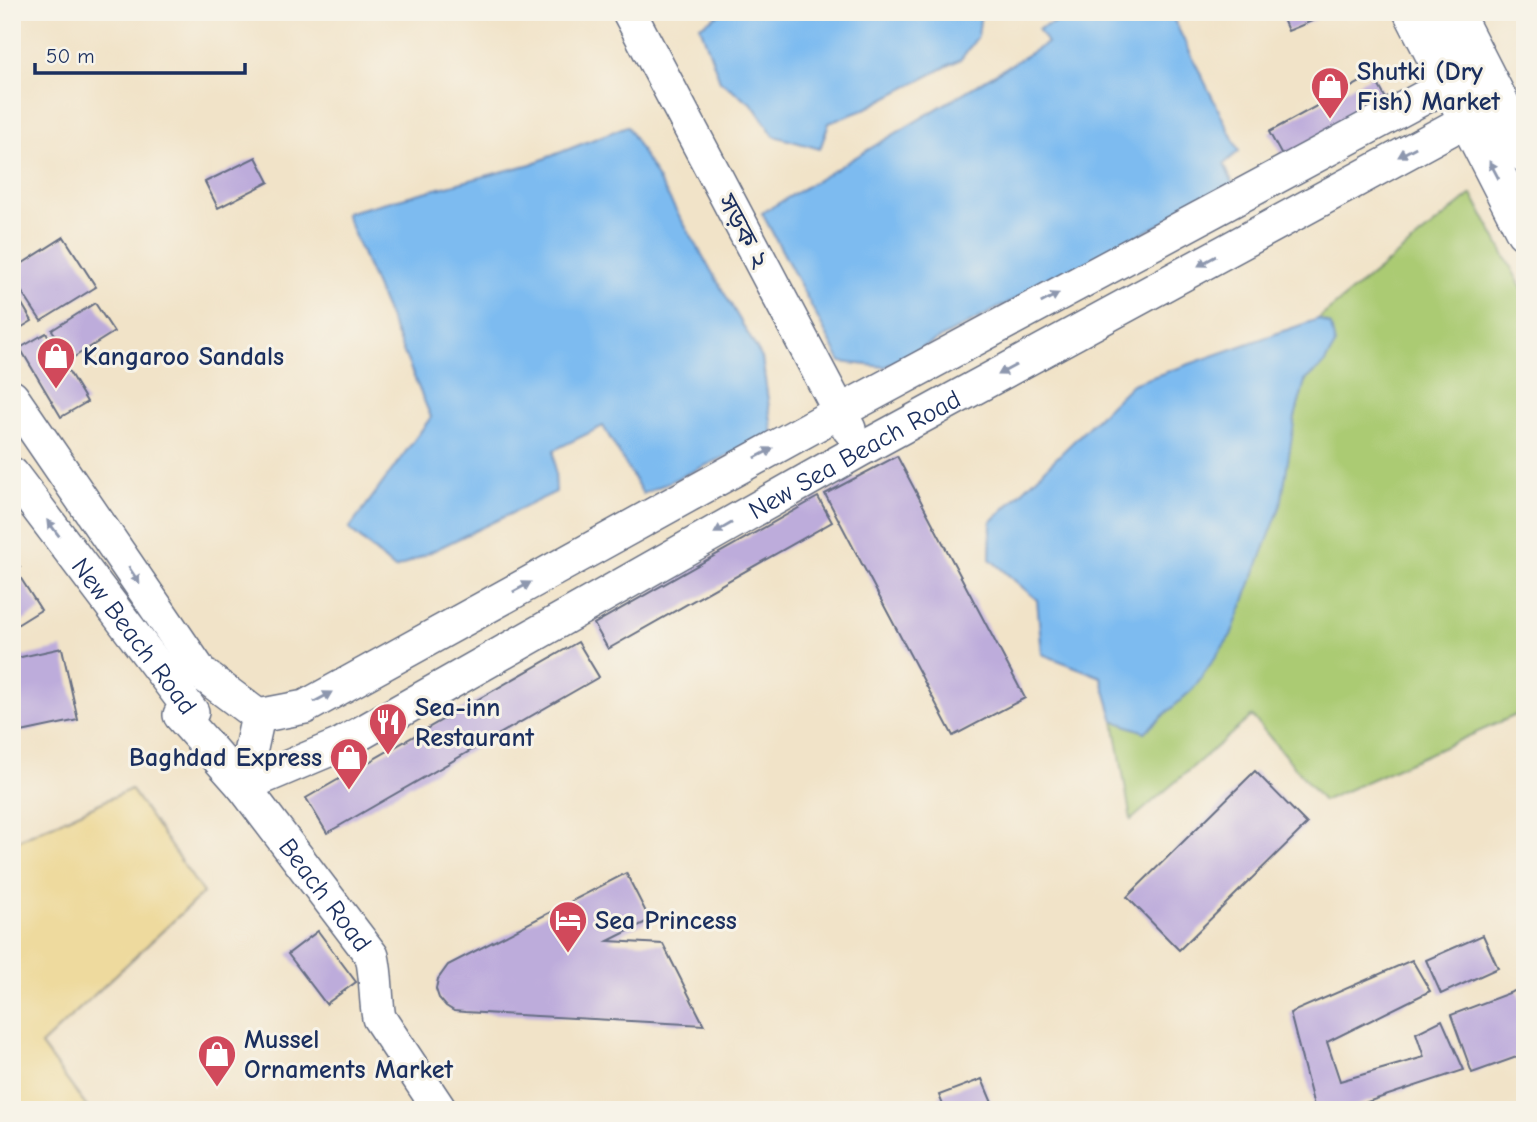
<svg xmlns="http://www.w3.org/2000/svg" width="1537" height="1122" viewBox="0 0 1537 1122" font-family="'Comic Neue','Noto Sans Bengali',sans-serif">
<rect width="100%" height="100%" fill="#f7f3e8"/>
<filter id="ink" filterUnits="userSpaceOnUse"><feTurbulence type="fractalNoise" baseFrequency=".0143" numOctaves="2"/><feDisplacementMap in="SourceGraphic" scale="14" xChannelSelector="R" yChannelSelector="G"/><feConvolveMatrix kernelMatrix="1 2 1 2 8 2 1 2 1" color-interpolation-filters="sRGB"/></filter>
<filter id="wash" filterUnits="userSpaceOnUse"><feTurbulence type="fractalNoise" baseFrequency=".00686" numOctaves="4" result="noise"/><feDisplacementMap in="SourceGraphic" scale="28" xChannelSelector="R" yChannelSelector="G"/><feGaussianBlur stdDeviation="1.57" result="paint"/><feColorMatrix in="noise" values="0 0 0 0 0 0 0 0 0 0 0 0 0 0 0 0 0 1.4 0 .05"/><feComposite in="paint" operator="in"/></filter>
<g filter="url(#wash)">
<rect width="100%" height="100%" fill="#f1e3c8"/>
<!-- green -->
<path fill="#abcb73" stroke="#637d68" stroke-width="2" d="M1472 194 1525 294V711L1323 801 1252 716 1131 820 1114 721 1145 732 1295 417 1305 381 1324 364 1331 325 1318 319Z"/>
<!-- sand -->
<path fill="#eeda9e" stroke="#84847e" stroke-width="2" d="M131 789 203 893 41 1045 89 1110H12V843Z"/>
<!-- water -->
<g fill="#7dbbf0" stroke="#4c75a7" stroke-width="2">
<path d="M723 12H981L978 36 961 59 863 110 829 123 820 149 774 136 752 104 720 81 700 26Z"/>
<path d="M1079 12H1170L1239 151 1224 164 1234 186 885 367 841 362 762 213 1047 43 1038 29Z"/>
<path d="M627 126 762 358 773 435 643 494 603 426 554 450 556 492 395 569 349 529 431 417 345 213 531 164Z"/>
<path d="M1318 319 1331 325 1335 345 1324 364 1305 381 1295 417 1281 505 1231 635 1193 689 1145 732 1114 721 1101 677 1042 654 1037 600 990 559 991 522 1132 384Z"/>
</g>
<g id="blocks">
<!-- building -->
<g fill="#bdacdb">
<path d="M1280 12H1314L1317 19 1288 31Z"/>
<path d="M1373 75 1391 108 1287 165 1269 132Z"/>
<path d="M256 157 269 182 218 208 205 182Z"/>
<path d="M64 237 96 287 41 321 12 277V270Z"/>
<path d="M12 287 32 321 12 333Z"/>
<path d="M95 303 114 332 71 359 52 330Z"/>
<path d="M46 333 87 402 61 417 20 348Z"/>
<path d="M897 456 1025 698 953 736 825 494Z"/>
<path d="M818 497 832 522 608 649 594 624Z"/>
<path d="M12 555 20 567 12 571Z"/>
<path d="M18 574 41 610 12 628V577Z"/>
<path d="M578 642 599 677 327 833 306 798Z"/>
<path d="M62 648 78 720 12 734V659Z"/>
<path d="M1255 771 1307 824 1179 950 1127 897Z"/>
<path d="M626 873 650 920 608 941 663 944 704 1025 465 1012 454 1011 446 1006 439 998 436 989 438 979 448 965Z"/>
<path d="M318 931 356 982 326 1004 288 954Z"/>
<path d="M1483 935 1498 968 1441 994 1426 960Z"/>
<path d="M1412 960 1430 991 1327 1042 1340 1081 1424 1057 1416 1033 1442 1020 1464 1070 1343 1110H1315L1290 1013Z"/>
<path d="M1517 990 1525 1010V1054L1472 1073 1451 1015Z"/>
<path d="M982 1079 995 1110H945L939 1095Z"/>
</g>
</g>
</g>
<g filter="url(#ink)">
<use href="#blocks" fill-opacity="0" stroke="#666e83" stroke-width="2"/>
<g fill="none" stroke-linecap="round" stroke-linejoin="round">
<!-- minor casing -->
<g stroke="#666e83" stroke-width="36">
<g id="minor">
<path d="M629 12 849 429"/>
<path d="M12 397 201 673 258 716"/>
<path id="s1" d="M12 474 192 712 180 715 243 786 340 745 860 450 1467 120"/>
<path d="M258 716 305 707 839 412 1449 84"/>
<path id="s2" d="M258 716 243 786 372 956C377 978 375 996 379 1018L440 1110"/>
</g>
</g>
<!-- trunk casing -->
<g stroke="#666e83" stroke-width="41">
<g id="trunk">
<path d="M1413 12 1525 231"/>
<path d="M1453 12 1525 153"/>
</g>
</g>
<!-- minor -->
<use href="#minor" stroke="#fff" stroke-width="33"/>
<!-- trunk -->
<use href="#trunk" stroke="#fff" stroke-width="38"/>
</g>
<!-- one-way arrows -->
<defs><path id="oneway-solid" d="M-6-.8H1V-3.2L6.5 0L1 3.2V.8H-6Z" transform="scale(1.75)"/></defs>
<g fill="#8d97ae">
<use href="#oneway-solid" transform="translate(1407 152) rotate(151)"/>
<use href="#oneway-solid" transform="translate(1494 170) rotate(-118)"/>
<use href="#oneway-solid" transform="translate(1207 261) rotate(151)"/>
<use href="#oneway-solid" transform="translate(1050 298) rotate(-28)"/>
<use href="#oneway-solid" transform="translate(1007 370) rotate(151)"/>
<use href="#oneway-solid" transform="translate(764 453) rotate(-29)"/>
<use href="#oneway-solid" transform="translate(53 528) rotate(-127)"/>
<use href="#oneway-solid" transform="translate(723 528) rotate(150)"/>
<use href="#oneway-solid" transform="translate(134 575) rotate(56)"/>
<use href="#oneway-solid" transform="translate(522 587) rotate(-29)"/>
<use href="#oneway-solid" transform="translate(323 697) rotate(-29)"/>
</g>
</g>
<!-- icons -->
<defs>
<g id="shop-pin" transform="scale(2.0125)"><path d="M0 17L-7.5 6A9.5 9.5 0 1 1 7.5 6Z" fill="#d1495b" stroke="#f7f3e8"/><path d="M-5-2.5h2.3a2.7 3.5 0 0 1 5.4 0H5L5.5 6h-11ZM-1.5-2.5h3a1.5 2.3 0 0 0-3 0Z" fill="#fff"/></g>
<g id="restaurant-pin" transform="scale(2.0125)"><path d="M0 17L-7.5 6A9.5 9.5 0 1 1 7.5 6Z" fill="#d1495b" stroke="#f7f3e8"/><path d="M-5-6h1v4h1v-4h1v4h1v-4h1v5L-1.5 .5V6h-2V.5L-5-1ZM5-6V6H3V1.5H1.5Q1.5-4 5-6Z" fill="#fff"/></g>
<g id="hotel-pin" transform="scale(2.0125)"><path d="M0 17L-7.5 6A9.5 9.5 0 1 1 7.5 6Z" fill="#d1495b" stroke="#f7f3e8"/><path d="M-6-4.5h1.5V1H6V5H4.5V3h-9V5H-6ZM-4 0a1.8 1.8 0 1 1 3.6 0ZM.5 0V-2.5h3Q6-2.5 6 0Z" fill="#fff"/></g>
</defs>
<g fill-rule="evenodd">
<use href="#shop-pin" x="1330" y="86"/>
<use href="#shop-pin" x="56" y="356"/>
<use href="#restaurant-pin" x="388" y="722"/>
<use href="#shop-pin" x="349" y="757"/>
<use href="#hotel-pin" x="568" y="920"/>
<use href="#shop-pin" x="217" y="1054"/>
</g>
<g text-anchor="middle" stroke-width="6" stroke-linejoin="round" paint-order="stroke">
<!-- poi labels -->
<g font-size="26" font-weight="bold" fill="#1b2f5e" stroke="#f7f3e8" text-anchor="start">
<text x="1357" y="80">Shutki (Dry<tspan x="1357" dy="30">Fish) Market</tspan></text>
<text x="83" y="365">Kangaroo Sandals</text>
<text x="415" y="716">Sea-inn<tspan x="415" dy="30">Restaurant</tspan></text>
<text x="322" y="766" text-anchor="end">Baghdad Express</text>
<text x="595" y="929">Sea Princess</text>
<text x="244" y="1048">Mussel<tspan x="244" dy="30">Ornaments Market</tspan></text>
</g>
<!-- street labels -->
<g font-size="26" fill="#1b2f5e" stroke="#f7f3e8">
<text transform="translate(744 231) rotate(62)" y="9">সড়ক ২</text>
<text dy="9" stroke="none"><textPath href="#s1" startOffset="1102">New Sea Beach Road</textPath></text>
<text dy="9" stroke="none"><textPath href="#s1" startOffset="203">New Beach Road</textPath></text>
<text dy="9" stroke="none"><textPath href="#s2" startOffset="208">Beach Road</textPath></text>
</g>
</g>
<!-- margin -->
<rect width="1537" height="1122" fill="none" stroke="#f7f3e8" stroke-width="42"/>
<!-- scale -->
<path d="M35 63v10h210v-10" fill="none" stroke="#1b2f5e" stroke-width="3.5"/>
<text x="46" y="63" font-size="21" fill="#1b2f5e" stroke="#f7f3e8" stroke-width="5" paint-order="stroke">50 m</text>
</svg>
